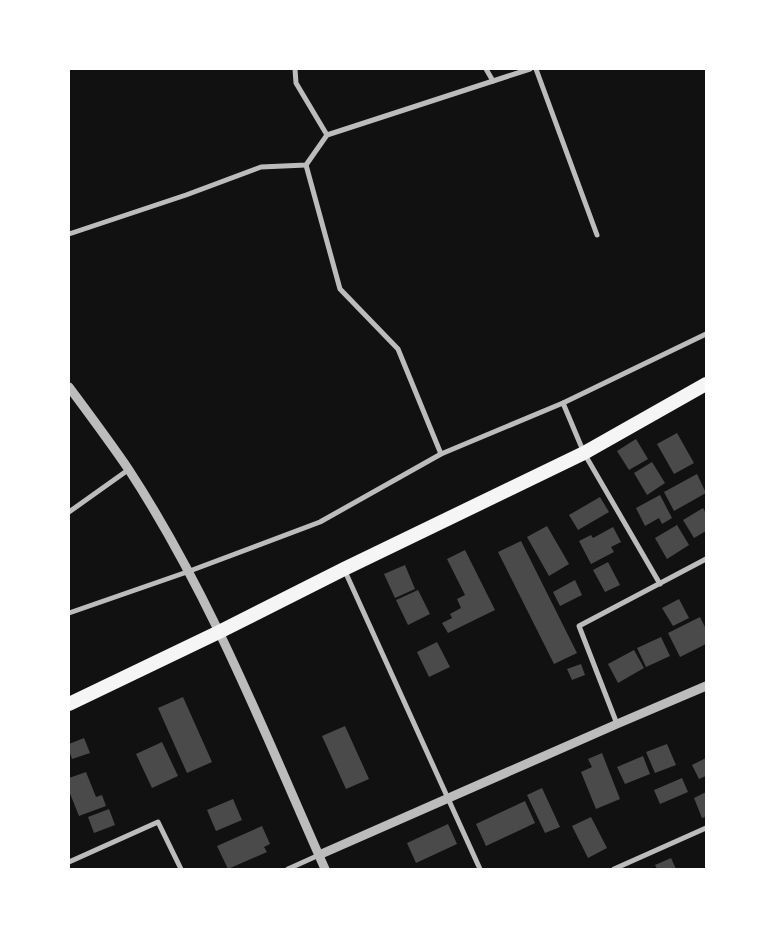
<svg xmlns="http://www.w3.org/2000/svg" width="775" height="938" viewBox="0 0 775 938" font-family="Signika,sans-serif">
<rect width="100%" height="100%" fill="#111"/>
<!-- building -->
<g fill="#4a4a4a">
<path d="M677 433 694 463 674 474 657 444Z"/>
<path d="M636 439 648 459 629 470 617 451Z"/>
<path d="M652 462 665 483 647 495 634 473Z"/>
<path d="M697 474 706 493 674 511 664 492Z"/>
<path d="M660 495 672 518 662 524 659 518 645 526 636 508Z"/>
<path d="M600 497 609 512 578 530 569 515Z"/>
<path d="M703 508 706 513V531L694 538 683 520Z"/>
<path d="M677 525 689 545 667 559 655 538Z"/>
<path d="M547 526 569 564 549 576 527 537Z"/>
<path d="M613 527 621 542 611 547 614 552 591 564 579 541 591 535 593 538Z"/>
<path d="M521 541 577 653 554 664 498 552Z"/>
<path d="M465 550 495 610 448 633 442 623 452 618 450 614 461 608 457 599 465 595 447 559Z"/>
<path d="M608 562 620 585 605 592 593 570Z"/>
<path d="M405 565 415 589 395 598 384 574Z"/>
<path d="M575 580 582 595 560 606 553 592Z"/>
<path d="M418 590 430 614 408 625 396 600Z"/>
<path d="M679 599 689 618 673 626 662 608Z"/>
<path d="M700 617 706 629V644L680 657 668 633Z"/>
<path d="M661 637 670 656 646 667 637 648Z"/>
<path d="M437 642 450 667 429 677 417 652Z"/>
<path d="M634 650 644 668 618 683 608 664Z"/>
<path d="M581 664 585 675 572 680 567 669Z"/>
<path d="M183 697 212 762 187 773 158 708Z"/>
<path d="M345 726 369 779 346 789 322 736Z"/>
<path d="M84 738 90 753 72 759 69 750V744Z"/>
<path d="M162 742 178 776 152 788 136 754Z"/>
<path d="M667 744 676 765 655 773 646 752Z"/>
<path d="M602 753 620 799 596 809 581 772 592 767 588 759Z"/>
<path d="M643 756 650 774 625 784 617 767Z"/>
<path d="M706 758V776L699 779 692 765Z"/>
<path d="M86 772 96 797 102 795 106 806 79 816 69 791V778Z"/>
<path d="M682 778 688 792 660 804 654 790Z"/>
<path d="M542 788 560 827 545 833 527 795Z"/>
<path d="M706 792V817L702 818 694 798Z"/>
<path d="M233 799 242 820 216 831 207 810Z"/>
<path d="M525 801 535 823 486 846 476 824Z"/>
<path d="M109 809 115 825 94 833 88 817Z"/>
<path d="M591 817 607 848 588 858 572 826Z"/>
<path d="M448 824 457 844 416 863 407 843Z"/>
<path d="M262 826 270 844 264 847 267 852 228 869 217 846Z"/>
<path d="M671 858 676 869H657L655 865Z"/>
</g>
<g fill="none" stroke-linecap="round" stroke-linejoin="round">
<!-- minor -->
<g stroke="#bcbcbc" stroke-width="5">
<path d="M295 69 296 83 327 135"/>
<path d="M486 69 493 81"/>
<path d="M536 69 597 235"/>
<path d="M306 165 340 289 398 349 441 454"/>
<path d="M69 234 186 195 261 167 306 165 327 135 530 69"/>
<path d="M563 403 584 453 660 584"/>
<path d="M69 512 128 470"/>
<path d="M344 569 480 869"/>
<path d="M69 613 187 572 320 522 441 454 563 403 706 334"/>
<path d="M617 724 579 626 706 559"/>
<path d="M69 862 158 822 181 869"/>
<path d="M288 869 319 855"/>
<path d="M614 869 706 828"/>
</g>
<!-- tertiary -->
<g stroke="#bcbcbc" stroke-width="9">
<path d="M69 387C89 414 110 442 129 470 210 594 265 734 325 869"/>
<path d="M319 855 617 724 706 686"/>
</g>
<!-- trunk -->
<path stroke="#f5f5f5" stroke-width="14" d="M69 704 219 632 344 569 584 453 706 384"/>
</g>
<!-- border -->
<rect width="775" height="938" fill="none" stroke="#ffffff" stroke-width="140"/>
</svg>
